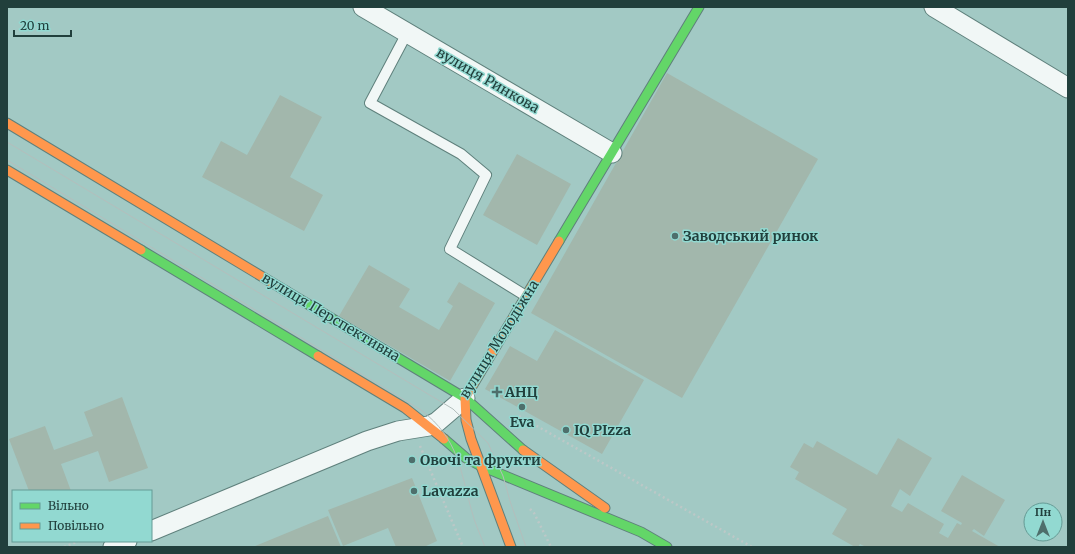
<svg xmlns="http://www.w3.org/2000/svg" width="1075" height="554" viewBox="0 0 1075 554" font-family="Merriweather,serif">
<rect width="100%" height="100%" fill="#a2c9c4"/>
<!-- building -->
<g fill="#a2b7ac">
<path d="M667 73 818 159 682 398 531 313Z"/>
<path d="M280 95 322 117 290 177 323 195 304 231 202 177 221 141 247 155Z"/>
<path d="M517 154 571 184 537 245 483 215Z"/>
<path d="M369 265 410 289 399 307 439 330 453 306 447 302 459 282 495 303 450 381 339 316Z"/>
<path d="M555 330 644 380 602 454 485 389 510 346 537 361Z"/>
<path d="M122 397 148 468 109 482 98 451 61 464 71 491H29L9 439 45 426 54 450 93 436 84 412Z"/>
<path d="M898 438 932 458 910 496 900 489 891 506 902 512 908 503 944 524 939 533 948 538 957 523 961 525 962 523 941 511 962 475 1005 500 984 536 974 529 972 531 1000 547H866L860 544 858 547H855L832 534 847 509 795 479 799 472 790 467 804 443 813 448 817 441 877 475Z"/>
<path d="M412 478 437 541 424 547H396L388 528 343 546 328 510Z"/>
<path d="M328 516 341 547H253Z"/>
</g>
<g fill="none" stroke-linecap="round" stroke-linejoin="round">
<!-- lane casing -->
<g stroke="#5f807c" stroke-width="12">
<path id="lane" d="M407 33 370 103 461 154 486 175 450 249 526 296"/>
</g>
<!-- street casing -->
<g stroke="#5f807c" stroke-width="21">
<g id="street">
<path d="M363 7 612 153"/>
<path d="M934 7 1068 88"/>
<path d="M151 531 367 441 398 431 429 426 437 422 465 398"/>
<path d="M113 547 127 541"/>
</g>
</g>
<!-- fast casing -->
<g stroke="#5f807c" stroke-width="11">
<g id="fast">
<path d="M559 241 699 7"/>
<path d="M141 250 318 356"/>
<path d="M286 291 465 398 523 450"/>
<path d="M444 439 466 458 481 466 641 532 667 547"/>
</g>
</g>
<!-- slow casing -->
<g stroke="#5f807c" stroke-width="11">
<g id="slow">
<path d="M7 123 286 291"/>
<path d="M7 170 141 250"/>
<path d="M318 356 405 408 444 439"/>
<path d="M523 450 605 508"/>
<path d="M511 547 471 439 466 420 465 398 559 241"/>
</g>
</g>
<!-- path -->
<g stroke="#bcc8c7" stroke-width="2.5" stroke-dasharray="2 3" stroke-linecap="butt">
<path d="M519 416 752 547"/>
<path d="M420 446 463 547"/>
<path d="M530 509 534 513 551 547"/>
<path d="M64 547 79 541"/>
</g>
<!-- lane -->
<use href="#lane" stroke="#f1f7f6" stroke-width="10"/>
<!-- street -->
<use href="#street" stroke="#f1f7f6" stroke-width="19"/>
<!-- fast -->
<use href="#fast" stroke="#63d668" stroke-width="9"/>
<!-- slow -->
<use href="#slow" stroke="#ff974d" stroke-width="9"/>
<!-- tram -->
<g stroke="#b3bebc" stroke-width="1">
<path d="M7 142 453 409 488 443 503 476 510 501 526 547"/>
<path d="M7 160 421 410C459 439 460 470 472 512 475 524 481 536 485 547"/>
</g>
</g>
<!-- markers -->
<g fill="#4e6f6c" stroke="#92d9d1" stroke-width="1.5">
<circle cx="675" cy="236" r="4"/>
<path d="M495 386h4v4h4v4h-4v4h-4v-4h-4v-4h4z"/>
<circle cx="522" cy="407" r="4"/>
<circle cx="566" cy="430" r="4"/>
<circle cx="412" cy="460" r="4"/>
<circle cx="414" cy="491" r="4"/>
</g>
<g text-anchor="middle" stroke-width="3" stroke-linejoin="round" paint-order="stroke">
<!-- street labels -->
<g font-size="14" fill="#213f3c" stroke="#92d9d1">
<text transform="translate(488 80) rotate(30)" y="5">вулиця Ринкова</text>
<text transform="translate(331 317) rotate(31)" y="5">вулиця Перспективна</text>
<text transform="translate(499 339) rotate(-58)" y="5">вулиця Молодіжна</text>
</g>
<!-- poi labels -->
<g font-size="14" font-weight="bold" fill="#213f3c" stroke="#92d9d1" text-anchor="start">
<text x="683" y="241">Заводський ринок</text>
<text x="505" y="397">АНЦ</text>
<text x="522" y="427" text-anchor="middle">Eva</text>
<text x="574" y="435">IQ PIzza</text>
<text x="420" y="465">Овочі та фрукти</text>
<text x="422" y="496">Lavazza</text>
</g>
</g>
<!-- border -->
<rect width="1075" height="554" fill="none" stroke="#213f3c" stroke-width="16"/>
<!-- legend -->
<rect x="12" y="490" width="140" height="52" fill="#92d9d1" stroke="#659b95"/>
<rect x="20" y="503" width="20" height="6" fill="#63d668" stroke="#659b95"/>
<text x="48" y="510" font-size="12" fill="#213f3c">Вільно</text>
<rect x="20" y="523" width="20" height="6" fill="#ff974d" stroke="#659b95"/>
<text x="48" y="530" font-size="12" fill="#213f3c">Повільно</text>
<!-- north arrow -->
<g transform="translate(1043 522)"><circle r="19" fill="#92d9d1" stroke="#659b95"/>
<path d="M0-3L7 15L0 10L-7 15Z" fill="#4e6f6c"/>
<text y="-6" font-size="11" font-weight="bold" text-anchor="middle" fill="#213f3c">Пн</text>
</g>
<!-- scale -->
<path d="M14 30v6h57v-6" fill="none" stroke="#213f3c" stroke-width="2"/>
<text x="20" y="30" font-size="12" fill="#213f3c" stroke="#92d9d1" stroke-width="3" paint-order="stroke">20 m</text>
</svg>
